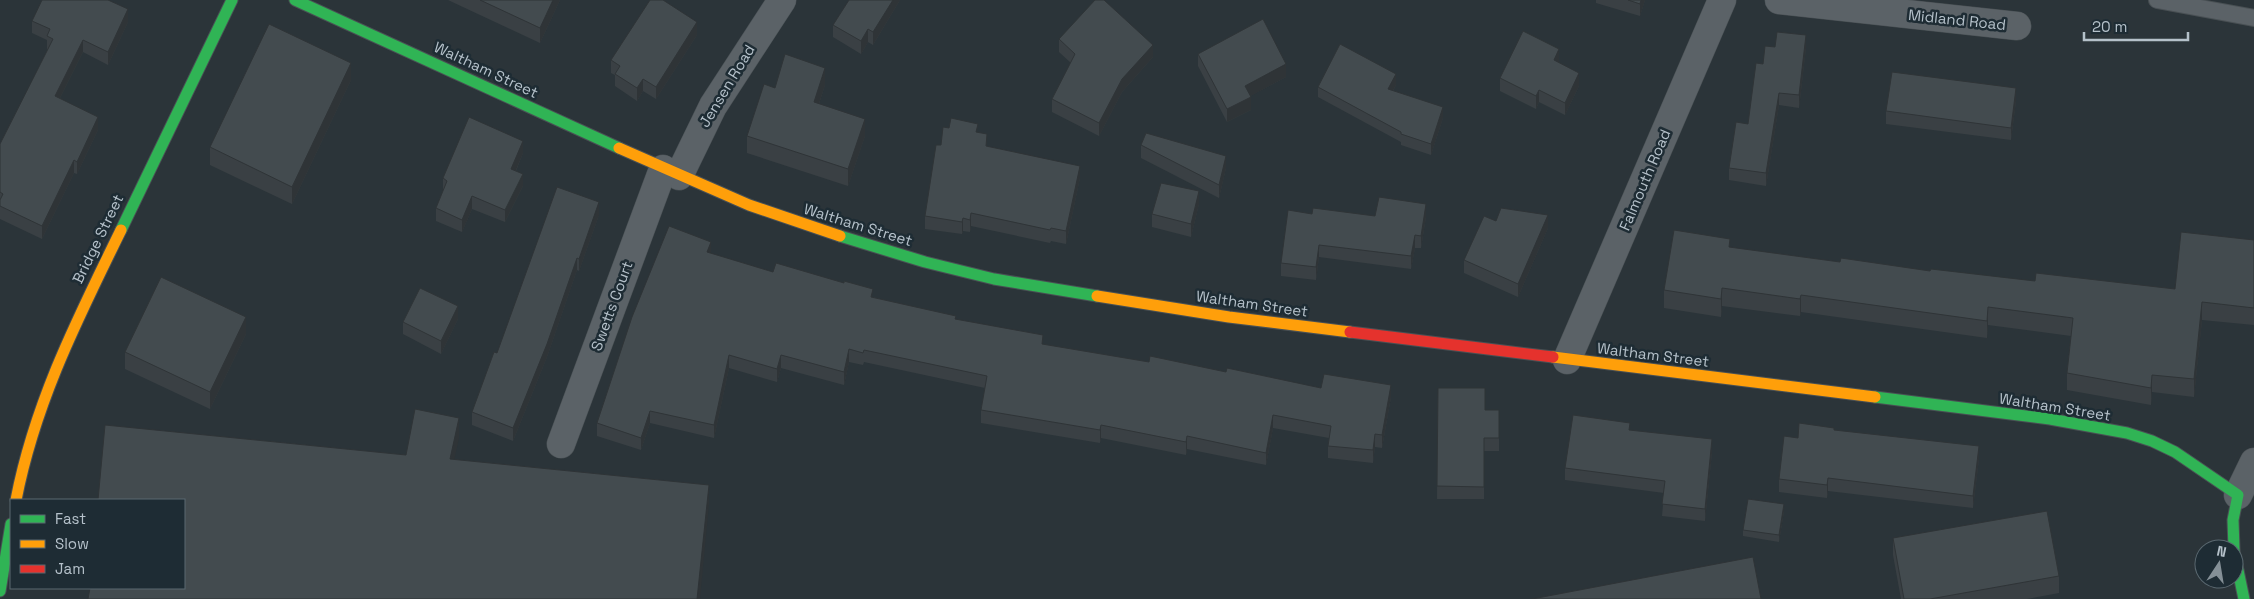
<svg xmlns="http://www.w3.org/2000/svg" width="2254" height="599" viewBox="0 0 2254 599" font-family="'Space Grotesk',sans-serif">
<rect width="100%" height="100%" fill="#2b3439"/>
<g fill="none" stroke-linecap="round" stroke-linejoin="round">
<!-- lane casing -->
<g stroke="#495054" stroke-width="18">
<path id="lane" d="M2157 0 2254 18"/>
</g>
<!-- street casing -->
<g stroke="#495054" stroke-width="29">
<g id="street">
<path d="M1779 0 2017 26"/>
<path d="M679 176 713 106 782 0"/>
<path d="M1567 360 1722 0"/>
<path d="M561 444 663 169"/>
<path d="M2238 495 2254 462"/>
</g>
</g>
<!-- fast casing -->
<g stroke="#495054" stroke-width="13">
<g id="fast">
<path d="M295 0 619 148"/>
<path d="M121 230 232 0"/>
<path d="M840 236 925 262 994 279 1097 296"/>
<path d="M1875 397 2050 419 2127 433 2152 441 2175 452 2238 495 2233 520 2234 549"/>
<path d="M2234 551 2244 599"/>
<path d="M0 591 11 524"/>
</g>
</g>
<!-- slow casing -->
<g stroke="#495054" stroke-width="13">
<g id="slow">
<path d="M619 148 749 205 840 236"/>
<path d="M1097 296 1229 317 1350 332"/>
<path d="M1553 357 1875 397"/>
<path d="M16 500C35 402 78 318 121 230"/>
</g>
</g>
<!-- jam casing -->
<g stroke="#495054" stroke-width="13">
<path id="jam" d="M1350 332 1553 357"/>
</g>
<!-- lane -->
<use href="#lane" stroke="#5b6267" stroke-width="16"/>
<!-- street -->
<use href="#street" stroke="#5b6267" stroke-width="28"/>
<!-- fast -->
<use href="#fast" stroke="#30b455" stroke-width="11"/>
<!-- slow -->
<use href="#slow" stroke="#ff9f0a" stroke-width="11"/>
<!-- jam -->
<use href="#jam" stroke="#e5322d" stroke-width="11"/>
</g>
<!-- wall -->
<g fill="#3a4044">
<path d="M109 0 128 22 108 65 83 52 60 98 98 130 77 174 74 173 42 239 0 219V144L48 49H47V40L32 33V21Z"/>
<path d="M448 0H560L540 43Z"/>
<path d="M900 0 873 45 868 42 861 54 833 37V25Z"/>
<path d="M1596 0H1645L1640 16 1596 3Z"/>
<path d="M697 35 656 99 643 91 637 101 615 86V75L611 73V60Z"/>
<path d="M1059 39 1153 57 1122 92 1099 136 1052 112V99L1071 63 1059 52Z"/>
<path d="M1806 48 1799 108 1779 105 1766 186 1729 180V168L1748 124 1763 64Z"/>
<path d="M1198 54 1286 77 1250 96 1251 110 1227 122 1198 66Z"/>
<path d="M1559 62V63L1579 86 1565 115 1539 102 1536 109 1500 91V78Z"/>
<path d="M351 80 292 204 210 165V147Z"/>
<path d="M825 85 819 104 865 136 848 186 747 153V136L775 88Z"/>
<path d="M1396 85 1393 91 1443 118 1431 155 1401 145V142L1318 97V87Z"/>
<path d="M2016 101 2011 140 1886 124V111Z"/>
<path d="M978 133 987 146 1080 178 1066 244 1051 241 1050 243 971 226 970 232 963 231 962 234 925 229V216L941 145Z"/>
<path d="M1141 145 1226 168 1219 198 1141 158Z"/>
<path d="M523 153 516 171 523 186 505 222 472 209 462 232 436 221V208L443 191V178Z"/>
<path d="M1199 204 1191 237 1152 227V214Z"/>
<path d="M599 215 579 271 577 270 547 357 513 441 472 425V412Z"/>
<path d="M1375 216 1426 217 1421 248H1415L1411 269 1319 257 1316 280 1281 276V263Z"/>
<path d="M1496 221 1548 228 1518 297 1464 273V260Z"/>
<path d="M2254 240V325L2202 320 2194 397 2152 392 2151 405 2067 390V373L2071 336 1988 325 1987 338 1801 312 1800 316 1722 306 1721 317 1664 308V290L1730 248 1840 262 2035 281 2175 289Z"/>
<path d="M711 254 773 272 873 297 956 320 1043 345 1149 362 1226 372 1321 388 1391 397 1382 448 1375 447 1373 463 1328 458V446L1329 438 1273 428 1266 465 1187 449 1186 455 1101 438 1100 443 981 423V410L985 388 864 362 863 365 849 362 844 385 781 368 777 382 729 368 714 438 650 423 641 450 597 436V423Z"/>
<path d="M458 319 441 354 403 334V322Z"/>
<path d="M246 334 210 409 125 369V352Z"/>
<path d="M1438 388 1485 410H1499V451H1484V499H1437Z"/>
<path d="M1630 430 1712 452 1705 521 1662 516 1664 493 1565 480V468Z"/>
<path d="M1834 430 1979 459 1973 508 1828 491 1827 498 1779 492V479L1798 438Z"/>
<path d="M1784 511 1779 542 1743 536V530Z"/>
<path d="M1893 538 2059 576V593L2027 599H1901L1893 555Z"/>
</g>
<!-- shaded-wall -->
<g fill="#2f3437">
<path d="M553 0H560L540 43V28Z"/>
<path d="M893 0H900L873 45V32Z"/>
<path d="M1641 0H1645L1640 16V4Z"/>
<path d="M128 9V22L108 65V52Z"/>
<path d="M697 22V35L656 99V87Z"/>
<path d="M868 29V42L861 54V41Z"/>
<path d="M1806 35V48L1799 108V95Z"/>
<path d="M83 40V52L55 108V96Z"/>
<path d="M1153 45V57L1122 92 1099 136V123L1122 79Z"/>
<path d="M1559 49V62L1554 73V60Z"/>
<path d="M351 63V80L292 204V187Z"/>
<path d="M1286 64V77L1245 99V86Z"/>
<path d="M825 68V85L814 119V102Z"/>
<path d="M1579 73V86L1565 115V103Z"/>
<path d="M1396 74V85L1388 100V89Z"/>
<path d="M643 79V91L637 101V88Z"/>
<path d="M2016 88V101L2011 140V128Z"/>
<path d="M1539 90V102L1536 109V96Z"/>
<path d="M1779 93V105L1766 186V173Z"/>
<path d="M1251 97V110L1227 122V109Z"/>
<path d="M1443 107V118L1431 155V144Z"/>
<path d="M98 117V130L77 174V162Z"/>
<path d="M865 119V136L848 186V169Z"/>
<path d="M523 141V153L511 182V169Z"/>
<path d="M1226 156V168L1219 198V185Z"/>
<path d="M74 160V173L42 239V226Z"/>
<path d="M1080 166V178L1066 244V231Z"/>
<path d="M523 174V186L505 222V210Z"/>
<path d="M1199 191V204L1191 237V224Z"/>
<path d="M472 196V209L462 232V220Z"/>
<path d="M599 202V215L579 271V259Z"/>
<path d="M1426 204V217L1421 248V236Z"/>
<path d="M971 213V226L970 232V220Z"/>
<path d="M1548 215V228L1518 297V284Z"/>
<path d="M963 218V231L962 234V222Z"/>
<path d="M1415 235V248L1411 269V256Z"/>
<path d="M711 242V255L707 252Z"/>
<path d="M1319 245V257L1316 280V267Z"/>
<path d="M577 258V270L547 357 513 441V428Z"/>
<path d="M1722 288V306L1721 317V299Z"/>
<path d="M1801 295V312L1800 316V299Z"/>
<path d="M2202 302V320L2194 397V379Z"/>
<path d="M458 306V319L441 354V341Z"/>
<path d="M1988 307V325L1987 338V321Z"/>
<path d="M246 317V334L210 409V392Z"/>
<path d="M849 349V362L844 385V372Z"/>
<path d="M729 355V368L714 438V425Z"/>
<path d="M781 355V368L777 382V369Z"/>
<path d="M2152 375V392L2151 405V388Z"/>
<path d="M1391 385V397L1382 448V435Z"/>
<path d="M650 411V423L641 450V438Z"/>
<path d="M1273 415V428L1266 465V453Z"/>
<path d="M459 418V438L450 480V459Z"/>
<path d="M1101 425V438L1100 443V430Z"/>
<path d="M1375 434V447L1373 463V450Z"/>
<path d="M1187 436V449L1186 455V442Z"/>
<path d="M1712 439V452L1705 521V509Z"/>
<path d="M1979 446V459L1973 508V496Z"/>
<path d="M1828 478V491L1827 498V485Z"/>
<path d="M709 485V505L700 599H697Z"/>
<path d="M1784 504V511L1779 542V535Z"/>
</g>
<!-- building -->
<g fill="#434b4f" stroke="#2f3437">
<path d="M42 0H108L128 9 108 52 83 40 55 96 98 117 77 162 74 160 42 226 0 206V200L3 194 0 192V144L53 39 47 36 50 29 32 21Z"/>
<path d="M480 0H553L540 28Z"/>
<path d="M650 0H663L697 22 656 87 643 79 637 88 615 74 620 66 611 60Z"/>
<path d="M849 0H893L873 32 868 29 861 41 833 25Z"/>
<path d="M1095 0H1104L1153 45 1122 79 1099 123 1052 99 1075 54 1059 39Z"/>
<path d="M1628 0H1641L1640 4Z"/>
<path d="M1263 19 1286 64 1245 86 1251 97 1227 109 1198 54Z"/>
<path d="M269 24 351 63 292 187 210 147Z"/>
<path d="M1523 31 1559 49 1554 60 1579 73 1565 103 1539 90 1536 96 1500 78Z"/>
<path d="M1777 32 1806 35 1799 95 1779 93 1766 173 1729 168 1736 122 1748 124 1756 63 1763 64 1765 46 1775 47Z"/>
<path d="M1340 44 1396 74 1388 89 1443 107 1431 144 1401 134V132L1318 87Z"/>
<path d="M785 54 825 68 814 102 865 119 848 169 747 136 764 84 775 88Z"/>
<path d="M1892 72 2016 88 2011 128 1886 111Z"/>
<path d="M469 117 523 141 511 169 523 174 505 210 472 196 462 220 436 208 447 181 443 178Z"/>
<path d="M951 118 978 124 976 132 987 134 986 146 1080 166 1066 231 1051 228 1050 230 971 213 970 220 963 218 962 222 925 216 936 145H941L943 127 949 128Z"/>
<path d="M1146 133 1226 156 1219 185 1141 145Z"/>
<path d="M1161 183 1199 191 1191 224 1152 214Z"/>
<path d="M557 187 599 202 579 259 577 258 547 344 513 428 472 412 494 352 497 353Z"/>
<path d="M1379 197 1426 204 1421 236 1415 235 1411 256 1319 245 1316 267 1281 263 1288 210 1312 214 1313 208 1375 216Z"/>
<path d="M1501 208 1548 215 1518 284 1464 260 1484 216 1496 221Z"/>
<path d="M669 226 711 242 707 252 773 272 776 263 844 283V281L873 289 871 297 956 316 955 319 1043 335 1042 344 1149 362 1150 356 1226 372 1227 368 1321 388 1324 374 1391 385 1382 435 1375 434 1373 450 1328 446 1331 426 1273 415 1266 453 1187 436 1186 442 1101 425 1100 430 981 410 987 376 864 350 863 353 849 349 844 372 781 355 777 369 729 355 714 425 650 411 641 438 597 423 632 317Z"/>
<path d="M1674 230 1730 239 1729 247 1840 262 1841 258 1930 271 1931 269 2035 281 2036 273 2175 289 2181 232 2254 240V308L2202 302 2194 379 2152 375 2151 388 2067 373 2073 318 1988 307 1987 321 1801 295 1800 299 1722 288 1721 299 1664 290Z"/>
<path d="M161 277 246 317 210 392 125 352Z"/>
<path d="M420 288 458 306 441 341 403 322Z"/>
<path d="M1438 388H1485V410H1499V438H1484V487L1437 486Z"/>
<path d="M415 409 459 418 450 459 709 485 697 599H88L90 588H184V500H98L105 425 406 455Z"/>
<path d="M1573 415 1630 423 1629 430 1712 439 1705 509 1662 504 1665 481 1565 468Z"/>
<path d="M1799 423 1834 428V430L1979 446 1973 496 1828 478 1827 485 1779 479 1784 436 1798 438Z"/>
<path d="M1748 499 1784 504 1779 535 1743 530Z"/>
<path d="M2047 511 2059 576 1930 599H1904L1893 538Z"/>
<path d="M1753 557 1761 599H1532Z"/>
</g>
<g text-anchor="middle" stroke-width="5" stroke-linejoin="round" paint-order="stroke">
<!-- street labels -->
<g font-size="15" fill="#b5c1ca" stroke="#1e2c34">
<text transform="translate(1957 20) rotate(6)" y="5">Midland Road</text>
<text transform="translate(486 70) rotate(25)" y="5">Waltham Street</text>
<text transform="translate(727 86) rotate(-59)" y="5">Jensen Road</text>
<text transform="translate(1645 180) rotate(-67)" y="5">Falmouth Road</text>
<text transform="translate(858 225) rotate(17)" y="5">Waltham Street</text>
<text transform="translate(98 239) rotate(-64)" y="5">Bridge Street</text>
<text transform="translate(1252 304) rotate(8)" y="5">Waltham Street</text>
<text transform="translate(612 306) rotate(-70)" y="5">Swetts Court</text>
<text transform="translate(1653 355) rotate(7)" y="5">Waltham Street</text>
<text transform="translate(2055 407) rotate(9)" y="5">Waltham Street</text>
</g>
</g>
<!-- legend -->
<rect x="10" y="499" width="175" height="90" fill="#1e2c34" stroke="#5a6870"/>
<rect x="20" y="515" width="25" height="8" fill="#30b455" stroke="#5a6870"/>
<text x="55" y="524" font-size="15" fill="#b5c1ca">Fast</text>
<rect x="20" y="540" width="25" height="8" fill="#ff9f0a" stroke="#5a6870"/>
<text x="55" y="549" font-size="15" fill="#b5c1ca">Slow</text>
<rect x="20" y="565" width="25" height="8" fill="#e5322d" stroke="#5a6870"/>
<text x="55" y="574" font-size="15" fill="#b5c1ca">Jam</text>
<!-- north arrow -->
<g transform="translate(2219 564) rotate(12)"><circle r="24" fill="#1e2c34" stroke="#5a6870"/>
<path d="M0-4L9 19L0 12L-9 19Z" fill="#859097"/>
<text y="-8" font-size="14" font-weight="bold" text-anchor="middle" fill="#b5c1ca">N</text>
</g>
<!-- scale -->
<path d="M2084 32v8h104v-8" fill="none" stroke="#b5c1ca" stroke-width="2.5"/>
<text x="2092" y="32" font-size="15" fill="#b5c1ca" stroke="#1e2c34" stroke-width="4" paint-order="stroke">20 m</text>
</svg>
